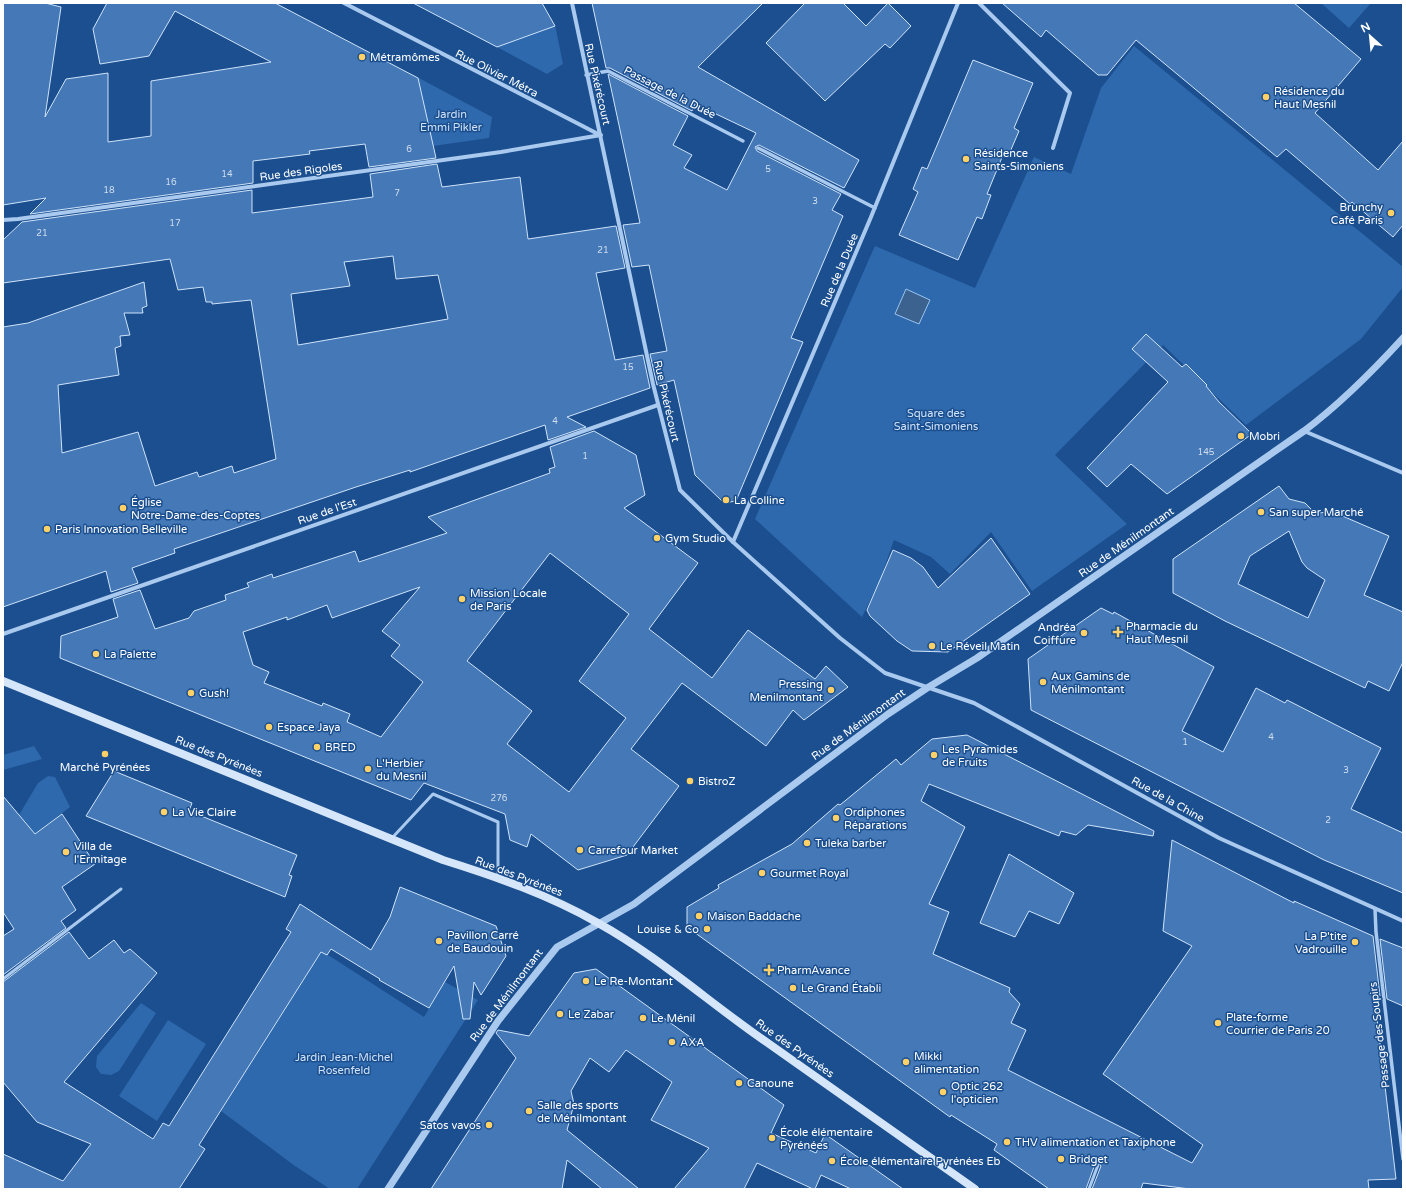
<svg xmlns="http://www.w3.org/2000/svg" width="1406" height="1192" viewBox="0 0 1406 1192" font-family="'Varela Round',sans-serif">
<rect width="100%" height="100%" fill="#1b4f8f"/>
<!-- green -->
<g fill="#2e69ad">
<path d="M1321 3H1371L1349 28Z"/>
<path d="M555 25 563 64 547 74 497 47Z"/>
<path d="M1134 46 1403 267V287L1361 339 1246 425 1163 345 1055 455 1127 524 1032 591 991 532 950 574 931 557 894 540 880 580 862 617 755 519 870 257 875 246 975 288 1034 157 1071 174 1101 88Z"/>
<path d="M417 77 492 117 489 138 433 146Z"/>
<path d="M34 746 42 759 3 770V755Z"/>
<path d="M48 776 55 777 70 807 35 834 19 815 38 783Z"/>
<path d="M322 951 424 1017 445 982 478 1000 357 1189H330L295 1166 221 1111Z"/>
<path d="M141 1003 156 1013 119 1071 111 1075 101 1074 96 1067 97 1056Z"/>
<path d="M168 1020 206 1044 157 1121 119 1096Z"/>
</g>
<!-- water -->
<path fill="#3c6290" stroke="#9cc4f0" d="M906 289 930 300 919 324 895 314Z"/>
<!-- building -->
<g fill="#4478b7" stroke="#cfe3fa" fill-rule="evenodd">
<path d="M3 3H45L61 7 45 117 66 79 108 73V142L151 136V81L271 62 175 11 149 56 100 64 93 29 107 3H275L418 78 436 158 369 167 365 144 309 151 310 154 253 161V183L30 214 46 198 3 205Z"/>
<path d="M413 3H542L555 26 497 47Z"/>
<path d="M592 3H763L698 67 859 160 844 188 759 145 755 147 757 151 841 194 832 210 843 216 791 338 803 342 736 501 724 503 695 475 674 380 657 385 650 354 667 351 649 265 632 267 623 225 640 223 608 74 688 116 673 145 692 155 684 168 727 190 756 133 695 104 692 111 610 68H606Z"/>
<path d="M805 3H843L866 26 888 3 911 26 890 48 885 44 825 101 766 43Z"/>
<path d="M1002 3H1294L1361 59 1315 113 1378 170 1403 141V225L1393 237 1352 202 1350 204 1286 149 1277 157 1136 40 1107 75H1098L1046 30 1041 37Z"/>
<path d="M973 60 1033 83 1014 128 1019 131 1010 152 1005 150 987 194 991 195 982 219 977 217 958 260 899 235 918 192 913 189 922 167 927 169Z"/>
<path d="M437 164 442 187 520 177 528 239 616 226 625 268 596 273 615 360 643 355 650 388 567 417 586 427 548 440 545 425 410 472V470L356 487 174 549 175 553 132 568 138 583 111 592 106 571 3 607V327L28 323 144 282 147 306 142 308 143 313H124L130 335 120 336 121 346 115 348 119 375 58 385 62 453 138 432 155 486 197 472 199 477 232 466 234 473 276 459 251 300 212 304V302H206L203 287 178 290 170 259 3 283V240L22 222 252 190V213L373 197 370 174ZM393 256 396 279 438 275 448 319 298 345 291 294 350 286 344 262Z"/>
<path d="M1146 334 1182 367 1186 364 1207 385 1206 386 1219 402 1252 434 1167 494 1131 464 1107 487 1087 468 1168 382 1132 349Z"/>
<path d="M594 431 636 455 645 495 624 508 698 563 649 629 712 678 748 630 815 679 826 666 848 687 804 720 793 710 766 746 682 683 631 749 679 786 627 855 578 870 531 834 527 847 510 840 505 814 424 783 411 800 60 658 61 636 118 617 113 599 140 590 155 629 189 618 194 611 226 600 225 595 249 587 247 583 272 574 273 578 355 551 359 562 447 533 428 517 550 473 549 469 555 467 550 447ZM550 553 629 614 579 681 626 718 569 792 507 744 532 711 467 661ZM420 587 382 631 400 645 391 656 423 682 381 737 347 722 350 714 323 703 322 706 264 683 269 672 253 665 243 632 287 617V620L327 605 332 618Z"/>
<path d="M1279 486 1289 499 1305 503 1315 513 1333 512 1389 536 1364 595 1403 612V662L1389 691 1368 681 1365 688 1225 621 1173 593V559ZM1289 531 1302 562 1307 568 1325 580 1308 618 1238 584 1250 556Z"/>
<path d="M991 538 1030 594 948 652 912 651 897 641 870 616 867 610 893 550 911 558 923 567 938 588Z"/>
<path d="M1101 608 1113 614 1114 612 1214 667 1182 731 1223 752 1256 688 1285 703 1287 700 1381 748 1351 809 1403 833V893L1324 860 1031 710 1028 659Z"/>
<path d="M967 735 1154 831 1153 836 1088 825 1076 835 1061 831 1059 836 929 784 921 801 965 827 929 904 949 912 933 954 1010 988 1009 992 1020 1004 1011 1023 1026 1030 1008 1070 1192 1163 1203 1145 1103 1074 1192 946 1163 931 1172 840 1294 903V901L1373 936 1380 996 1374 993 1396 1179 1368 1180 1369 1189H1190L1143 1183 1141 1189H1092L1101 1166 1098 1162 1095 1164 1086 1189H1049L994 1150 997 1144 951 1115 950 1117 687 927V907L719 888 718 885 792 844 838 804 840 805 896 759 901 765 932 739Z"/>
<path d="M114 771 192 803 189 811 297 855 289 875 292 876 285 897 86 816Z"/>
<path d="M3 796 35 834 62 814 95 864 62 887 76 910 61 921 66 928 3 975V936L14 929 3 912Z"/>
<path d="M1009 854 1074 893 1059 924 1029 911 1015 937 980 923Z"/>
<path d="M400 887 496 926 506 956 481 995 474 982 470 1019H463L454 966 429 1008 379 980 380 979 331 949 327 955 321 952 199 1145 205 1149 179 1189H3V1154L63 1181 91 1144 37 1122 3 1082V982L69 932 89 959 114 940 124 953 130 949 157 973 64 1082 153 1139 163 1123 169 1126 291 932 286 929 300 904 371 950 390 917Z"/>
<path d="M1380 939 1403 948V1006L1387 999Z"/>
<path d="M596 969 784 1105 771 1133 816 1153 825 1134 903 1189H851L821 1175 815 1189H813L757 1163 744 1189H674L709 1148 651 1120 672 1082 626 1050 609 1072 590 1058 571 1091 574 1104 567 1130 639 1189H602L567 1160 562 1189H431L516 1058 496 1033 498 1030 529 1036 574 973Z"/>
</g>
<g fill="none" stroke-linecap="round" stroke-linejoin="round">
<!-- service -->
<g stroke="#a9c9ee" stroke-width="3">
<path d="M392 838 433 794 498 822V877"/>
<path d="M3 979 121 889"/>
<path d="M1089 1189 1098 1165"/>
</g>
<!-- pedestrian -->
<g stroke="#a9c9ee" stroke-width="3.5">
<path d="M586 75 608 71 743 141"/>
<path d="M758 148 875 208"/>
<path d="M1375 909 1376 932 1403 1159"/>
</g>
<!-- minor -->
<g stroke="#a9c9ee" stroke-width="4">
<path d="M344 3 600 135"/>
<path d="M572 3 653 384 680 490 733 542 840 638 885 673 974 703 1219 838 1403 921"/>
<path d="M979 3 1070 93 1053 148"/>
<path d="M3 220 18 219 501 152 601 135"/>
<path d="M1304 431 1403 473"/>
<path d="M733 542 871 217 958 3"/>
<path d="M3 634 658 405"/>
</g>
<!-- tertiary -->
<path stroke="#a9c9ee" stroke-width="7" d="M388 1189 498 1021 557 947 634 904 888 714 927 688 977 658 1304 431C1340 404 1372 372 1403 338"/>
<!-- secondary -->
<path stroke="#d6e6fa" stroke-width="8" d="M3 681 443 860C497 877 549 895 598 923 654 954 703 997 755 1034 828 1086 902 1137 975 1189"/>
</g>
<!-- markers -->
<g fill="#ffd166" stroke="#1b4f8f" stroke-width="1.5">
<circle cx="362" cy="57" r="4"/>
<circle cx="1266" cy="97" r="4"/>
<circle cx="966" cy="159" r="4"/>
<circle cx="1391" cy="213" r="4"/>
<circle cx="1241" cy="436" r="4"/>
<circle cx="726" cy="500" r="4"/>
<circle cx="123" cy="508" r="4"/>
<circle cx="1261" cy="512" r="4"/>
<circle cx="47" cy="529" r="4"/>
<circle cx="657" cy="538" r="4"/>
<circle cx="462" cy="599" r="4"/>
<path d="M1116 626h4v4h4v4h-4v4h-4v-4h-4v-4h4z"/>
<circle cx="1084" cy="633" r="4"/>
<circle cx="932" cy="646" r="4"/>
<circle cx="96" cy="654" r="4"/>
<circle cx="1043" cy="682" r="4"/>
<circle cx="831" cy="690" r="4"/>
<circle cx="191" cy="693" r="4"/>
<circle cx="269" cy="727" r="4"/>
<circle cx="317" cy="747" r="4"/>
<circle cx="105" cy="754" r="4"/>
<circle cx="934" cy="755" r="4"/>
<circle cx="368" cy="769" r="4"/>
<circle cx="690" cy="781" r="4"/>
<circle cx="164" cy="812" r="4"/>
<circle cx="836" cy="818" r="4"/>
<circle cx="807" cy="843" r="4"/>
<circle cx="580" cy="850" r="4"/>
<circle cx="66" cy="852" r="4"/>
<circle cx="762" cy="873" r="4"/>
<circle cx="699" cy="916" r="4"/>
<circle cx="707" cy="929" r="4"/>
<circle cx="439" cy="941" r="4"/>
<circle cx="1355" cy="942" r="4"/>
<path d="M767 964h4v4h4v4h-4v4h-4v-4h-4v-4h4z"/>
<circle cx="586" cy="981" r="4"/>
<circle cx="793" cy="988" r="4"/>
<circle cx="560" cy="1014" r="4"/>
<circle cx="643" cy="1018" r="4"/>
<circle cx="1218" cy="1023" r="4"/>
<circle cx="672" cy="1042" r="4"/>
<circle cx="906" cy="1062" r="4"/>
<circle cx="739" cy="1083" r="4"/>
<circle cx="943" cy="1092" r="4"/>
<circle cx="529" cy="1111" r="4"/>
<circle cx="489" cy="1125" r="4"/>
<circle cx="772" cy="1138" r="4"/>
<circle cx="1007" cy="1142" r="4"/>
<circle cx="1061" cy="1159" r="4"/>
<circle cx="832" cy="1161" r="4"/>
</g>
<g text-anchor="middle" stroke-width="3" stroke-linejoin="round" paint-order="stroke">
<!-- number labels -->
<g font-size="9" fill="#d0dded">
<text x="409" y="152">6</text>
<text x="768" y="172">5</text>
<text x="227" y="177">14</text>
<text x="171" y="185">16</text>
<text x="109" y="193">18</text>
<text x="397" y="196">7</text>
<text x="815" y="204">3</text>
<text x="175" y="226">17</text>
<text x="42" y="236">21</text>
<text x="603" y="253">21</text>
<text x="628" y="370">15</text>
<text x="555" y="424">4</text>
<text x="1206" y="455">145</text>
<text x="585" y="459">1</text>
<text x="1271" y="740">4</text>
<text x="1185" y="745">1</text>
<text x="1346" y="773">3</text>
<text x="499" y="801">276</text>
<text x="1328" y="823">2</text>
</g>
<!-- poi labels -->
<g font-size="11" fill="#fff" stroke="#1b4f8f" text-anchor="start">
<text x="370" y="61">Métramômes</text>
<text x="1274" y="95">Résidence du<tspan x="1274" dy="13">Haut Mesnil</tspan></text>
<text x="974" y="157">Résidence<tspan x="974" dy="13">Saints-Simoniens</tspan></text>
<text x="1383" y="211" text-anchor="end">Brunchy<tspan x="1383" dy="13">Café Paris</tspan></text>
<text x="1249" y="440">Mobri</text>
<text x="734" y="504">La Colline</text>
<text x="131" y="506">Église<tspan x="131" dy="13">Notre-Dame-des-Coptes</tspan></text>
<text x="1269" y="516">San super Marché</text>
<text x="55" y="533">Paris Innovation Belleville</text>
<text x="665" y="542">Gym Studio</text>
<text x="470" y="597">Mission Locale<tspan x="470" dy="13">de Paris</tspan></text>
<text x="1126" y="630">Pharmacie du<tspan x="1126" dy="13">Haut Mesnil</tspan></text>
<text x="1076" y="631" text-anchor="end">Andréa<tspan x="1076" dy="13">Coiffure</tspan></text>
<text x="940" y="650">Le Réveil Matin</text>
<text x="104" y="658">La Palette</text>
<text x="1051" y="680">Aux Gamins de<tspan x="1051" dy="13">Ménilmontant</tspan></text>
<text x="823" y="688" text-anchor="end">Pressing<tspan x="823" dy="13">Menilmontant</tspan></text>
<text x="199" y="697">Gush!</text>
<text x="277" y="731">Espace Jaya</text>
<text x="325" y="751">BRED</text>
<text x="942" y="753">Les Pyramides<tspan x="942" dy="13">de Fruits</tspan></text>
<text x="376" y="767">L'Herbier<tspan x="376" dy="13">du Mesnil</tspan></text>
<text x="105" y="771" text-anchor="middle">Marché Pyrénées</text>
<text x="698" y="785">BistroZ</text>
<text x="172" y="816">La Vie Claire</text>
<text x="844" y="816">Ordiphones<tspan x="844" dy="13">Réparations</tspan></text>
<text x="815" y="847">Tuleka barber</text>
<text x="74" y="850">Villa de<tspan x="74" dy="13">l'Ermitage</tspan></text>
<text x="588" y="854">Carrefour Market</text>
<text x="770" y="877">Gourmet Royal</text>
<text x="707" y="920">Maison Baddache</text>
<text x="699" y="933" text-anchor="end">Louise &amp; Co</text>
<text x="447" y="939">Pavillon Carré<tspan x="447" dy="13">de Baudouin</tspan></text>
<text x="1347" y="940" text-anchor="end">La P'tite<tspan x="1347" dy="13">Vadrouille</tspan></text>
<text x="777" y="974">PharmAvance</text>
<text x="594" y="985">Le Re-Montant</text>
<text x="801" y="992">Le Grand Établi</text>
<text x="568" y="1018">Le Zabar</text>
<text x="1226" y="1021">Plate-forme<tspan x="1226" dy="13">Courrier de Paris 20</tspan></text>
<text x="651" y="1022">Le Ménil</text>
<text x="680" y="1046">AXA</text>
<text x="914" y="1060">Mikki<tspan x="914" dy="13">alimentation</tspan></text>
<text x="747" y="1087">Canoune</text>
<text x="951" y="1090">Optic 262<tspan x="951" dy="13">l'opticien</tspan></text>
<text x="537" y="1109">Salle des sports<tspan x="537" dy="13">de Ménilmontant</tspan></text>
<text x="481" y="1129" text-anchor="end">Satos vavos</text>
<text x="780" y="1136">École élémentaire<tspan x="780" dy="13">Pyrénées</tspan></text>
<text x="1015" y="1146">THV alimentation et Taxiphone</text>
<text x="1069" y="1163">Bridget</text>
<text x="840" y="1165">École élémentaire Pyrénées Eb</text>
</g>
<!-- street labels -->
<g font-size="11" fill="#fff" stroke="#1b4f8f">
<text transform="translate(497 73) rotate(27)" y="4">Rue Olivier Métra</text>
<text transform="translate(598 84) rotate(77)" y="4">Rue Pixérécourt</text>
<text transform="translate(670 92) rotate(27)" y="4">Passage de la Duée</text>
<text transform="translate(301 171) rotate(-8)" y="4">Rue des Rigoles</text>
<text transform="translate(839 270) rotate(-67)" y="4">Rue de la Duée</text>
<text transform="translate(667 401) rotate(77)" y="4">Rue Pixérécourt</text>
<text transform="translate(327 511) rotate(-19)" y="4">Rue de l'Est</text>
<text transform="translate(1126 542) rotate(-35)" y="4">Rue de Ménilmontant</text>
<text transform="translate(858 724) rotate(-36)" y="4">Rue de Ménilmontant</text>
<text transform="translate(219 756) rotate(22)" y="4">Rue des Pyrénées</text>
<text transform="translate(1168 799) rotate(29)" y="4">Rue de la Chine</text>
<text transform="translate(519 876) rotate(21)" y="4">Rue des Pyrénées</text>
<text transform="translate(506 995) rotate(-53)" y="4">Rue de Ménilmontant</text>
<text transform="translate(1379 1035) rotate(-97)" y="4">Passage des Soupirs</text>
<text transform="translate(795 1048) rotate(35)" y="4">Rue des Pyrénées</text>
</g>
<!-- park labels -->
<g font-size="11" fill="#cfe3fa" stroke="#1b4f8f">
<text x="451" y="118">Jardin<tspan x="451" dy="13">Emmi Pikler</tspan></text>
<text x="936" y="417">Square des<tspan x="936" dy="13">Saint-Simoniens</tspan></text>
<text x="344" y="1061">Jardin Jean-Michel<tspan x="344" dy="13">Rosenfeld</tspan></text>
</g>
</g>
<!-- border -->
<rect width="1406" height="1192" fill="none" stroke="#ffffff" stroke-width="8"/>
<!-- north arrow -->
<g transform="translate(1370 36) rotate(333)" stroke="#1b4f8f" stroke-width="3" paint-order="stroke">
<path d="M0-3L7 15L0 10L-7 15Z" fill="#ffffff"/>
<text y="-6" font-size="11" font-weight="bold" text-anchor="middle" fill="#ffffff">N</text>
</g>
</svg>
